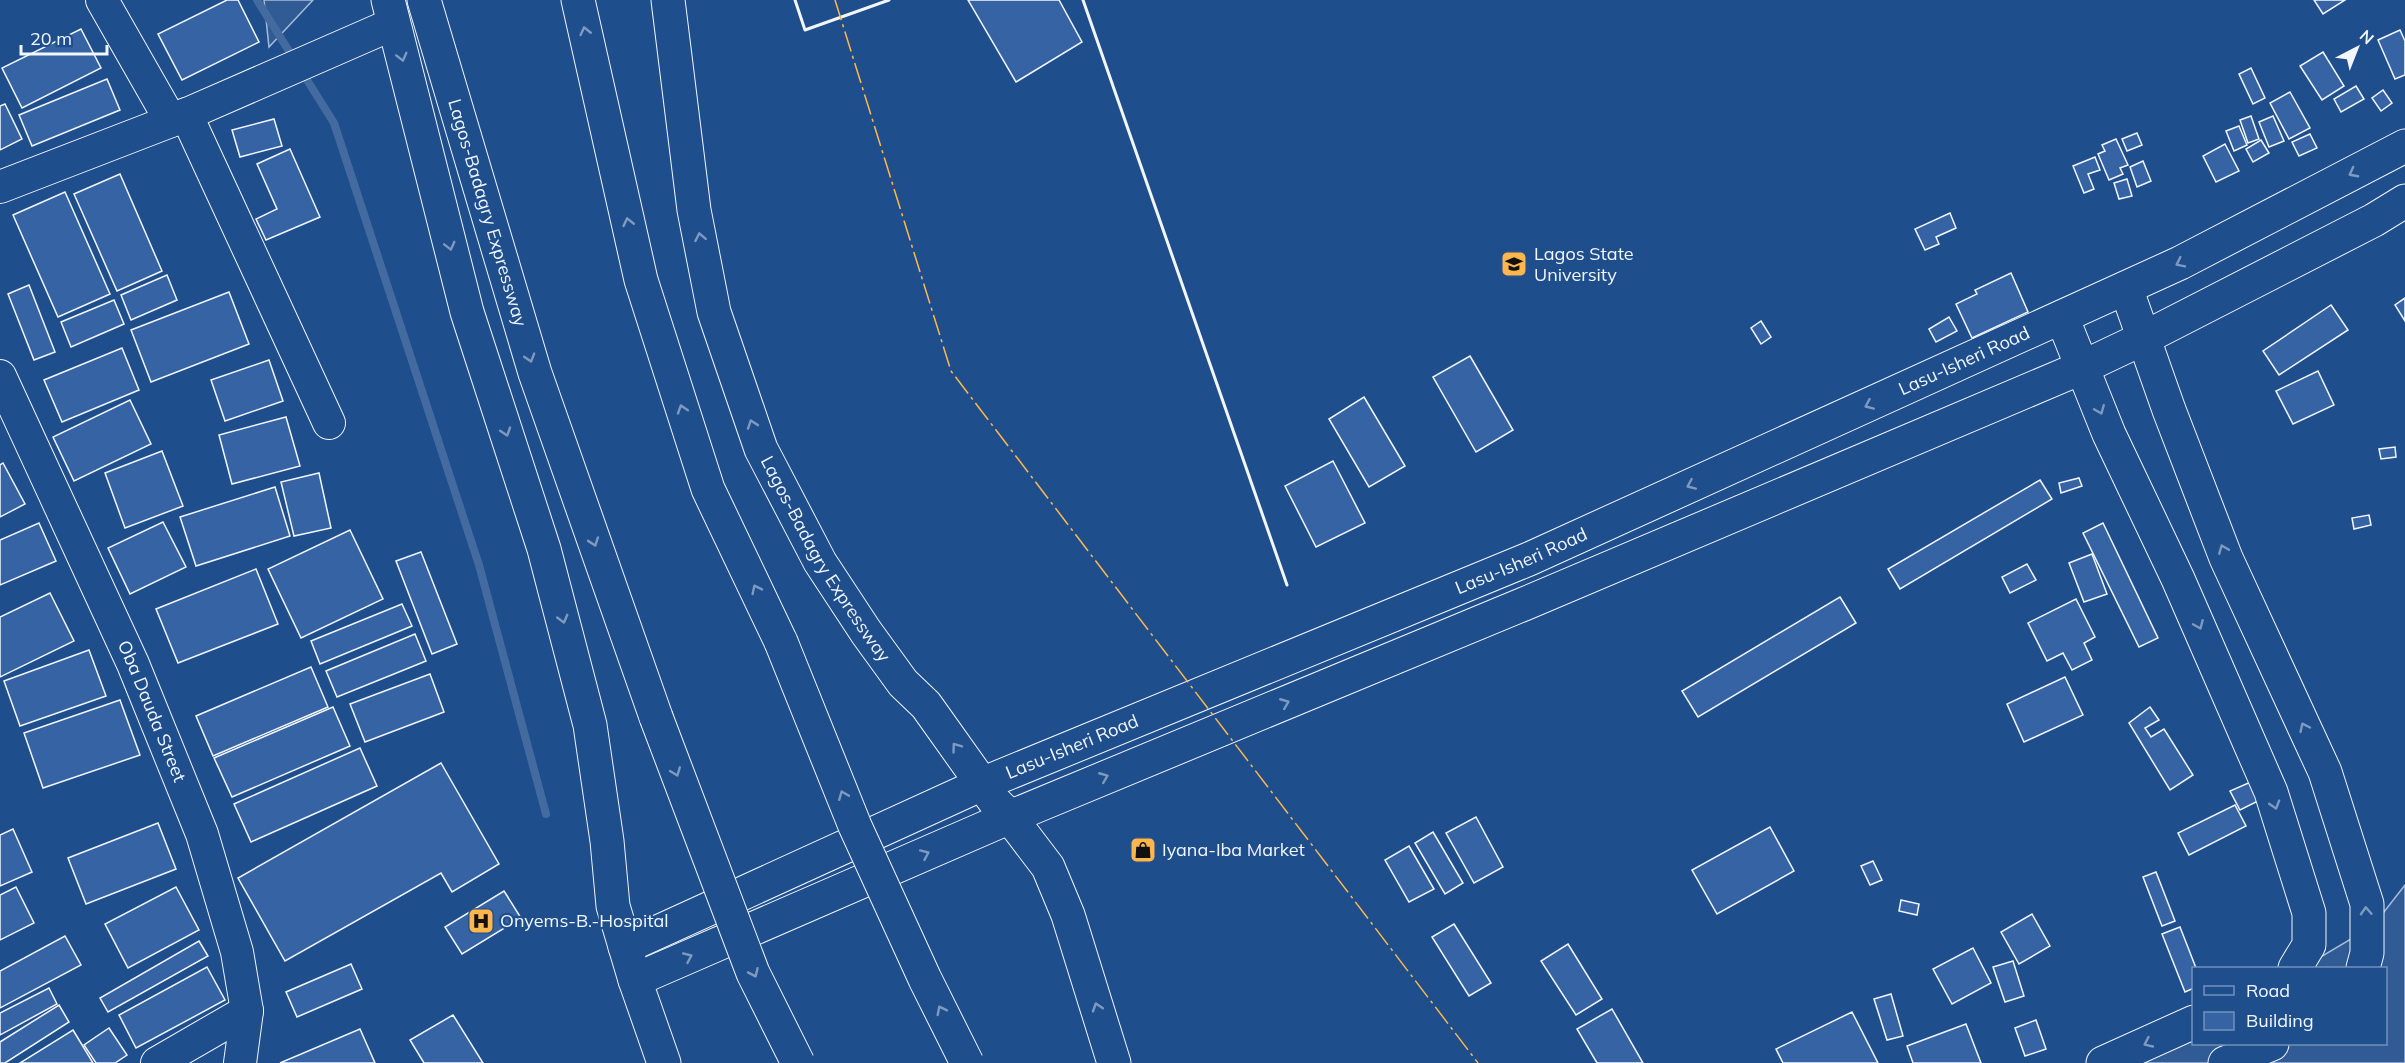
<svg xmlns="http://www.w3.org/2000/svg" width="2405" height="1063" viewBox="0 0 2405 1063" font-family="Mulish,sans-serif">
<rect width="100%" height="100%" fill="#1f4e8c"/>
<!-- built -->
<g fill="#305b95" stroke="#a8bbd7" stroke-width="1.5">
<path d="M264 0H313L269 47Z"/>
<path d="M2405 885V1063H2144L2193 1033 2194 1044H2386V968H2302L2373 926Z"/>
</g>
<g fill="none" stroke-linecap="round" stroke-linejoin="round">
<!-- stream -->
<path stroke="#446ba0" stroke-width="8" d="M257 0 334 123 479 565 546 814"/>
</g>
<!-- building -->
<g fill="#3563a3" stroke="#f2f6ff" stroke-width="1.5">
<path d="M227 0H238L259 42 182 80 158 34Z"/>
<path d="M968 0H1059L1082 42 1016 82Z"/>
<path d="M2314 0H2345L2323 14Z"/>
<path d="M81 29 101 68 22 108 2 68Z"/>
<path d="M2400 30 2405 41V75L2395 79 2378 40Z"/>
<path d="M2323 52 2344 86 2322 100 2300 66Z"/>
<path d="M2251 68 2265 98 2253 104 2239 74Z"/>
<path d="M107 79 120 110 32 146 19 115Z"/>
<path d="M2356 86 2364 99 2341 112 2334 99Z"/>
<path d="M2383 90 2392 103 2381 111 2372 98Z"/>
<path d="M2290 92 2310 128 2289 139 2270 103Z"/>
<path d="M5 104 22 139 0 150V106Z"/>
<path d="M2251 116 2259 139 2248 143 2240 120Z"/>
<path d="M2273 116 2284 141 2269 147 2259 122Z"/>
<path d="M274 119 282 146 240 157 232 130Z"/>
<path d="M2239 126 2247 145 2234 151 2226 131Z"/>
<path d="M2137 133 2142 145 2127 151 2122 139Z"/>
<path d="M2310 134 2317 148 2299 156 2292 142Z"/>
<path d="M2116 139 2128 165 2120 168 2123 174 2109 180 2098 154 2105 151 2102 145Z"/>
<path d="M2261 140 2269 153 2253 162 2246 149Z"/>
<path d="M2225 144 2239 171 2216 182 2203 156Z"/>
<path d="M290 149 320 217 266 240 256 219 277 209 257 164Z"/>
<path d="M2095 157 2100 170 2088 174 2094 189 2084 193 2073 166Z"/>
<path d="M2143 161 2151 181 2137 187 2130 167Z"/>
<path d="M120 174 162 271 117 291 74 194Z"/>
<path d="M2127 179 2132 196 2119 199 2114 183Z"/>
<path d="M65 192 110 294 58 317 13 215Z"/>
<path d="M1950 213 1956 228 1936 237 1939 244 1925 250 1915 229Z"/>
<path d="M2011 273 2028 312 1972 338 1956 304 1977 294 1975 290Z"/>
<path d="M167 275 177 300 131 320 121 295Z"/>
<path d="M29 285 55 352 34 360 8 294Z"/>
<path d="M229 292 249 344 151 382 131 330Z"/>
<path d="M2405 298V321L2395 305Z"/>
<path d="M114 300 124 324 71 347 61 322Z"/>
<path d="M2331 305 2348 330 2279 375 2263 351Z"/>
<path d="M1949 317 1957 331 1936 342 1929 329Z"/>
<path d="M1761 321 1771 337 1761 344 1751 328Z"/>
<path d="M122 348 139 390 62 422 44 380Z"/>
<path d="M1470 356 1513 430 1476 452 1433 377Z"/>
<path d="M269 360 283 401 225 421 211 380Z"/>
<path d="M2318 371 2334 405 2293 424 2276 391Z"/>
<path d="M1364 397 1405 466 1369 487 1329 419Z"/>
<path d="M130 400 151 444 74 481 53 437Z"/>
<path d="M286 417 300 466 232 484 219 435Z"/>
<path d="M2395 447 2396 457 2381 459 2379 449Z"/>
<path d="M162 451 183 506 125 528 105 473Z"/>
<path d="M1333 461 1365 523 1316 547 1285 486Z"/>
<path d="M3 463 25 504 0 517V465Z"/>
<path d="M319 473 331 528 294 536 281 482Z"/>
<path d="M2079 478 2082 486 2061 493 2059 483Z"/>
<path d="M2040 480 2052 499 1900 589 1888 569Z"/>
<path d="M275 487 290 536 196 566 180 517Z"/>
<path d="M2369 515 2371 525 2354 529 2352 518Z"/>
<path d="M163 522 186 567 130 594 108 548Z"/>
<path d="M39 523 56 561 0 585V540Z"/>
<path d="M2103 523 2158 638 2139 647 2083 533Z"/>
<path d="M350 530 383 599 301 638 268 569Z"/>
<path d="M421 552 457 644 432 654 396 561Z"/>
<path d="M2092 554 2107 594 2084 602 2069 563Z"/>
<path d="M2027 564 2036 580 2010 593 2002 577Z"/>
<path d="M256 569 278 624 178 663 156 609Z"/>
<path d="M50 593 74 641 0 677V617Z"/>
<path d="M1840 597 1856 623 1698 717 1682 691Z"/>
<path d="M2076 599 2095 637 2084 643 2092 660 2072 670 2063 653 2047 661 2028 623Z"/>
<path d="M402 604 412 626 320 664 311 641Z"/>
<path d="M415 634 426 661 337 697 326 671Z"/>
<path d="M89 650 106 696 20 726 4 681Z"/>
<path d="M311 667 328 707 213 756 196 716Z"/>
<path d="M430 674 444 712 365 742 350 704Z"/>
<path d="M2065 677 2083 715 2024 742 2007 704Z"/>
<path d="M120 700 140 755 43 788 24 733Z"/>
<path d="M333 707 350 746 232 797 214 758Z"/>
<path d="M2150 707 2159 720 2145 728 2151 737 2164 729 2193 775 2170 790 2129 723Z"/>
<path d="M360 748 377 786 251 842 234 804Z"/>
<path d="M441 763 499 864 452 892 441 873 285 961 238 878Z"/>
<path d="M2253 781 2262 799 2240 810 2230 791Z"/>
<path d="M2235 805 2246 826 2189 855 2178 833Z"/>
<path d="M1476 817 1503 867 1474 883 1446 833Z"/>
<path d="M158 823 176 869 86 904 68 858Z"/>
<path d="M1770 827 1794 871 1717 914 1692 870Z"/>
<path d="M13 829 32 872 0 886V835Z"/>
<path d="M1433 832 1463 883 1445 894 1415 843Z"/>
<path d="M1409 846 1434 889 1409 902 1385 860Z"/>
<path d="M1873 861 1882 880 1870 885 1861 866Z"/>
<path d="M2156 872 2175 921 2162 926 2143 877Z"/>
<path d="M16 887 34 923 0 940V895Z"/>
<path d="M176 887 199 930 128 968 105 924Z"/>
<path d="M504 891 521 918 462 954 445 927Z"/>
<path d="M1901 900 1919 904 1917 915 1899 911Z"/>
<path d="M2032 914 2050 946 2019 964 2001 932Z"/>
<path d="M1454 924 1491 983 1469 996 1432 937Z"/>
<path d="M2180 927 2196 968H2194V988L2185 992 2162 934Z"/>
<path d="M65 936 81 965 0 1008V971Z"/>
<path d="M199 941 208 956 108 1012 100 998Z"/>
<path d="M1568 944 1602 999 1576 1015 1541 961Z"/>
<path d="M1973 948 1991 983 1952 1004 1933 969Z"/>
<path d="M2013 961 2024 996 2005 1002 1993 967Z"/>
<path d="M351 964 362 989 297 1017 286 992Z"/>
<path d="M207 967 225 1000 136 1048 119 1015Z"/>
<path d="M49 988 57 1004 0 1035V1013Z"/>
<path d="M1891 994 1903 1036 1887 1040 1874 999Z"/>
<path d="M59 1005 69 1022 5 1063H0V1042Z"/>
<path d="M1612 1009 1643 1063H1597L1577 1029Z"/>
<path d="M1852 1012 1878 1063H1783L1776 1049Z"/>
<path d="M453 1015 483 1063H424L410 1040Z"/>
<path d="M2036 1020 2046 1049 2025 1056 2015 1028Z"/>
<path d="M1966 1024 1981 1063H1913L1907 1046Z"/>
<path d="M109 1028 127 1055 115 1063H96L84 1045Z"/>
<path d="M360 1029 375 1063H280Z"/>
<path d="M73 1030 93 1063H20Z"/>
</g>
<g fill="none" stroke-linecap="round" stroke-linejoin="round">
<!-- minor casing -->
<g stroke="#f2f6ff" stroke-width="34">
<g id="minor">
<path d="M102 0 171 121"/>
<path d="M186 114 329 423"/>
<path d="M0 187 171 121 393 24"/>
<path id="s1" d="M0 376 133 664 202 834 237 952 247 1011 240 1063"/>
<path d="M157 1063 247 1011"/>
</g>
</g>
<!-- major casing -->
<g stroke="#f2f6ff" stroke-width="35">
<g id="major">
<path d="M388 0 467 312 544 549 590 725 607 841 613 906 635 980 664 1063"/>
<path id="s2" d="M668 0 694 210 714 312 761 449 820 562 866 632 903 683 926 705 995 802 1010 817 1048 867 1068 915 1114 1063"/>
<path d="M2126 288 2169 410 2226 558 2325 772 2367 904V953L2363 968"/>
<path d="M2062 317 2109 434 2178 579 2271 792 2309 913V945L2295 968"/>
<path id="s3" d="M625 947 982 784 1529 559 2180 263 2405 146"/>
<path d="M635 980 1010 817 1524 604 2083 367 2144 338 2374 220 2405 201"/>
<path d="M2103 1063 2194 1022"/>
<path d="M2225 1063 2272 1044"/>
</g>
</g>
<!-- highway casing -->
<g stroke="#f2f6ff" stroke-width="35">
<g id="highway">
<path id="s4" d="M424 0 535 373 656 717"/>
<path d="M578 0 641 280 708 489 781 642"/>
</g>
</g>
<!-- minor -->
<use href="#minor" stroke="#1f4e8c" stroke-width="32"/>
<!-- major -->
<use href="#major" stroke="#1f4e8c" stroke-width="33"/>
<!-- highway -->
<use href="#highway" stroke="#1f4e8c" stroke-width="33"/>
<!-- highway-bridge casing -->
<g stroke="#f2f6ff" stroke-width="35" stroke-linecap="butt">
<g id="highway-bridge">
<path d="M781 642 855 826 925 979 967 1063"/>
<path d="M656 717 753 973 798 1063"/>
</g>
</g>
<!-- highway-bridge -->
<use href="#highway-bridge" stroke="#1f4e8c" stroke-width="33"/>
<!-- wall -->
<g stroke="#f2f6ff" stroke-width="3">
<path d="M795 0 805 30 889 0"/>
<path d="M1083 0 1287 585"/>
</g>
<!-- power -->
<path stroke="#ffb74d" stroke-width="1.5" stroke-dasharray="21 4.5 3 4.5" stroke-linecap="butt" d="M835 0 951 371 1478 1063"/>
</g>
<!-- one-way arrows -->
<defs><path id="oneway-chevron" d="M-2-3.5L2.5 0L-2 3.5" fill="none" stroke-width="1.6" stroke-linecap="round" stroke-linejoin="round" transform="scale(1.5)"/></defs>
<g stroke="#7e9ac0">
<use href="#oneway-chevron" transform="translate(585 31) rotate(-103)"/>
<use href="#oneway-chevron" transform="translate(402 57) rotate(76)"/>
<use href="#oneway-chevron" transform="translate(2353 173) rotate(152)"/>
<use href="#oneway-chevron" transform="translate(628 222) rotate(-103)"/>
<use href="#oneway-chevron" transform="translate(700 237) rotate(-101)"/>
<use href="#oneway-chevron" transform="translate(450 246) rotate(76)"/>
<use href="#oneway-chevron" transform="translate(2180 263) rotate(154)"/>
<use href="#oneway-chevron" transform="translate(530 358) rotate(73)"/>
<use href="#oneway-chevron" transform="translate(1869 405) rotate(156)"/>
<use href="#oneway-chevron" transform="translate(682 409) rotate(-108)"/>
<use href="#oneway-chevron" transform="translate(2100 410) rotate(68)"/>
<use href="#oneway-chevron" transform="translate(752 424) rotate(-109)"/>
<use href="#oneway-chevron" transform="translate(506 432) rotate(72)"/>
<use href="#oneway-chevron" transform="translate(1691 485) rotate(156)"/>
<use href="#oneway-chevron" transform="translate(594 542) rotate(71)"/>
<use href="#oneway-chevron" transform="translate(2223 549) rotate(-112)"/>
<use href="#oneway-chevron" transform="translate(756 589) rotate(-116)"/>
<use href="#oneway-chevron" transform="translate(563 619) rotate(75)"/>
<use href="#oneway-chevron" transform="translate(2199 625) rotate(67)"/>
<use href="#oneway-chevron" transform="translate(1285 703) rotate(-22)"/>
<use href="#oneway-chevron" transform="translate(2304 727) rotate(-115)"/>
<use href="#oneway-chevron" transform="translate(956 747) rotate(-126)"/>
<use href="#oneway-chevron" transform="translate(676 772) rotate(69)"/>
<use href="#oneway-chevron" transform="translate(1104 777) rotate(-22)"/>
<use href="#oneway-chevron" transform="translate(843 795) rotate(-112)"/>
<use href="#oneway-chevron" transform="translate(2275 805) rotate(73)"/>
<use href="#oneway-chevron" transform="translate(925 854) rotate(-24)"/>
<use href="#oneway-chevron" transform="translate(2366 911) rotate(-93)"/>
<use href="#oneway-chevron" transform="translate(688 957) rotate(-24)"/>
<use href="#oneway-chevron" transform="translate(754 973) rotate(66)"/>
<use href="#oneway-chevron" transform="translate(1097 1007) rotate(-108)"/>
<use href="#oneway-chevron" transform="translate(941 1010) rotate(-117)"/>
<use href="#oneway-chevron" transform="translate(2148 1043) rotate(155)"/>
</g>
<!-- icons -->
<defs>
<g id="university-square" transform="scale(1.35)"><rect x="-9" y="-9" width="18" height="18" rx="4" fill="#ffb74d" stroke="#1f4e8c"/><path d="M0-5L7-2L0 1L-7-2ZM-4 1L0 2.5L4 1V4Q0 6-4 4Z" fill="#111"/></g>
<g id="shop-square" transform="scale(1.35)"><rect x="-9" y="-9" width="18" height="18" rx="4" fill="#ffb74d" stroke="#1f4e8c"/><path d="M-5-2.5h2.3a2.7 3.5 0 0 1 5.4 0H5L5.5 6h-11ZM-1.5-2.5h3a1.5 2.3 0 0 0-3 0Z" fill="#111"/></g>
<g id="hospital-square" transform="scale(1.35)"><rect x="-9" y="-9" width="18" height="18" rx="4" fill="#ffb74d" stroke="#1f4e8c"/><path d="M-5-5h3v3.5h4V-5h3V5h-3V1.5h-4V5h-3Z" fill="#111"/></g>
</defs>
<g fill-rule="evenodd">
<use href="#university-square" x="1514" y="264"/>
<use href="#shop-square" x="1143" y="850"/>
<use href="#hospital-square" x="481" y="921"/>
</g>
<g text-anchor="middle" stroke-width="4.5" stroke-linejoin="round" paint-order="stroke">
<!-- street labels -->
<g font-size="18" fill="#f2f6ff" stroke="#1f4e8c">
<text dy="6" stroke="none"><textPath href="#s4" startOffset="222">Lagos-Badagry Expressway</textPath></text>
<text dy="6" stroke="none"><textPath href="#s3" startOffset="1462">Lasu-Isheri Road</textPath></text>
<text dy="6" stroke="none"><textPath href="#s2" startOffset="588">Lagos-Badagry Expressway</textPath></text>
<text dy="6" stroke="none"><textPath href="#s3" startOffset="976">Lasu-Isheri Road</textPath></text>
<text dy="6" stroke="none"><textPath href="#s1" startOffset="368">Oba Dauda Street</textPath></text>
<text dy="6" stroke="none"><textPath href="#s3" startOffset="490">Lasu-Isheri Road</textPath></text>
</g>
<!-- poi labels -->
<g font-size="18" fill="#f2f6ff" stroke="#1f4e8c" text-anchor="start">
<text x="1534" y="260">Lagos State<tspan x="1534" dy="21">University</tspan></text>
<text x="1162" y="856">Iyana-Iba Market</text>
<text x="500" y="927">Onyems-B.-Hospital</text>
</g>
</g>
<!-- legend -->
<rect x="2192" y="967" width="195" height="78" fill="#1f4e8c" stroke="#7391ba" stroke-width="1.5"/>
<rect x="2204" y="986" width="30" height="9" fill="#1f4e8c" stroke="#7391ba" stroke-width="1.5"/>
<text x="2246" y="997" font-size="18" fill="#f2f6ff">Road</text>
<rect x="2204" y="1012" width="30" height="18" fill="#3563a3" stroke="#7391ba" stroke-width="1.5"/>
<text x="2246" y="1027" font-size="18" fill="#f2f6ff">Building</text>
<!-- north arrow -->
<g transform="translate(2357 48) rotate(42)" stroke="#1f4e8c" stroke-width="4.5" paint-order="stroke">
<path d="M0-4.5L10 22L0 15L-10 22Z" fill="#f2f6ff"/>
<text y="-9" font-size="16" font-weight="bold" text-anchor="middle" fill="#f2f6ff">N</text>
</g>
<!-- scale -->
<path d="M21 45v9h86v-9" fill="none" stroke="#f2f6ff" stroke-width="3"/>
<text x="30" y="45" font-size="18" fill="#f2f6ff" stroke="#1f4e8c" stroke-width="4.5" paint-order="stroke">20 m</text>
</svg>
